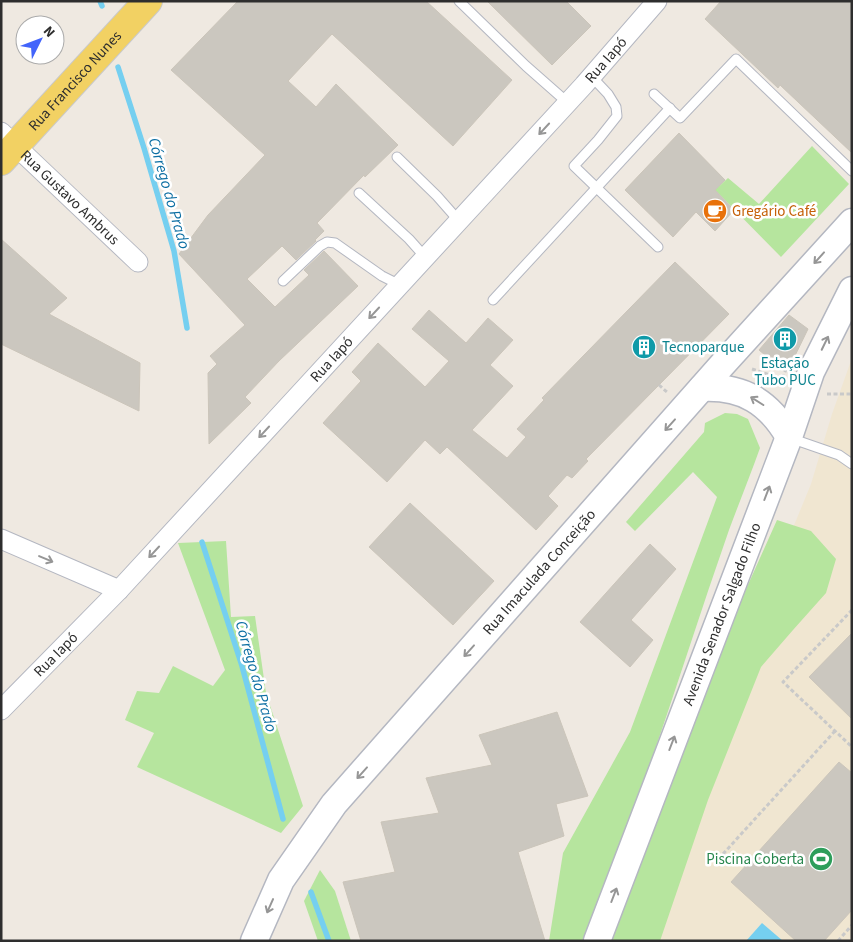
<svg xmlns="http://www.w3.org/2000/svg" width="853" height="942" viewBox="0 0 853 942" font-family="'Source Sans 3',sans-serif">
<rect width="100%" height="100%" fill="#efe9e1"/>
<!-- education -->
<path fill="#f0e6d1" d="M852 358V941H623L811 484 832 414Z"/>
<!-- green -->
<g fill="#b6e59e">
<path d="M812 146 849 184 781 257 715 190 728 178 759 204Z"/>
<path d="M725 413 737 414 748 419 760 448C750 476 739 503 729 530 681 667 640 807 584 941H549L563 853 630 732 717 497 693 472 635 531 626 522 704 432 705 423Z"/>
<path d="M777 520 811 531 836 559 826 593 793 630 761 667 708 800 660 941H607L717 654Z"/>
<path d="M226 541 231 617 255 616 266 693 303 806 281 833 137 767 154 733 125 720 137 691 159 693 173 666 213 686 225 670 178 543Z"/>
<path d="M320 870 335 891 351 941H318L304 901Z"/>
</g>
<!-- water -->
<path fill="#75cff0" d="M762 923 783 941H746Z"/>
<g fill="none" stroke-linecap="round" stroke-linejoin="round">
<!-- stream -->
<g stroke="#75cff0" stroke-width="5.5">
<path d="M100 1 102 6"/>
<path d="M118 67 144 148 174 251 187 328"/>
<path d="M202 542 242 666 283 819"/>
<path d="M311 892 329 941"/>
</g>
</g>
<!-- building -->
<g fill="#cbc7bf" stroke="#cbc5ba">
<path d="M238 1H426L512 80 453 146 332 34 288 81 316 107 336 84 398 145 365 177 364 175 317 223 324 231 315 240 316 241 296 260 282 246 247 279 275 307 309 275 304 270 324 251 358 286 279 361 245 397 251 403 209 444 208 373 217 364 210 356 245 325 179 254 208 215 265 155 171 70Z"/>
<path d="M487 1H566L591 26 552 65Z"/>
<path d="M721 1H852V153L780 85 778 88 705 19Z"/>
<path d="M679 133 725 180 715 190 734 210 715 231 696 212 673 237 625 190Z"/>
<path d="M1 239 67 298 49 314 140 363 139 411 1 344Z"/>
<path d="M675 262 729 314 586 459 588 461 572 478 567 475 548 496 558 506 536 530 447 447 440 454 425 440 387 482 323 423 361 381 352 372 378 343 425 387 449 361 412 329 429 310 466 343 488 318 513 340 490 365 513 386 472 430 507 458 526 437 517 429 544 400 542 398Z"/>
<path d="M789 315 808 329 788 370 777 365 759 350Z"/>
<path d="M410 503 494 581 453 625 369 547Z"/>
<path d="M650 544 676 569 631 620 653 640 630 667 580 622Z"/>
<path d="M852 633V719L809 677Z"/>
<path d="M557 712 588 796 556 804 564 836 518 852 545 941H361L343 882 395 872 381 822 439 813 426 778 492 765 479 735Z"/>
<path d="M839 762 852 773V910L824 941H796L731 882Z"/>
</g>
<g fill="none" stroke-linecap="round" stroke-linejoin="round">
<!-- lane casing -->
<g stroke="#b4b7c1" stroke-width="11">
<g id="lane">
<path d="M459 1 526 66 568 103"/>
<path d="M592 77 608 94 616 107 617 116 598 140 574 166 658 247"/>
<path d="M654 94 680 118 736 59 852 171"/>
<path d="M397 157 437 196 459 221"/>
<path d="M359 193 409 239 425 257"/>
<path d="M283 281 320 246 327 242 335 243 382 276 400 285"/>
<path d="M493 300 670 108"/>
<path d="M790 438 839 455 852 464"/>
</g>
</g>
<!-- street casing -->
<g stroke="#b4b7c1" stroke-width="21">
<g id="street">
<path id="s1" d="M1 132 138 262"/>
<path d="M1 539 119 590"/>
<path id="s2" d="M1 710 119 590 584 85 657 1"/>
</g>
</g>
<!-- secondary casing -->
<g stroke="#b4b7c1" stroke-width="29">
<g id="secondary">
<path d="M702 388C743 386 769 402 789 437"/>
<path id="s3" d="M254 941 281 880 334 804 722 365 852 222"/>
<path id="s4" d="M597 941 789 437 811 372 852 290"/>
</g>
</g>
<!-- primary casing -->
<g stroke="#c9c9c9" stroke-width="30">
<g id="primary">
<path id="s5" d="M1 161 148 1"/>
</g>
</g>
<!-- path -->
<g stroke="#c9c9c9" stroke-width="3" stroke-dasharray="4 2.5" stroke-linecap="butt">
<path d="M752 369 782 379 786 369"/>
<path d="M659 385 668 393"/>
<path d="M827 394H852"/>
<path d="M852 610 783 682 852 747"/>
<path d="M723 854 835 731"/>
<path d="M838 941 852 925"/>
</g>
<!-- lane -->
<use href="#lane" stroke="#fff" stroke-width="9"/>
<!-- street -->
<use href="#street" stroke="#fff" stroke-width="19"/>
<!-- secondary -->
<use href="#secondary" stroke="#fff" stroke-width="26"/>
<!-- primary -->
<use href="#primary" stroke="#f2d163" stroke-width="28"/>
</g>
<!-- one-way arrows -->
<defs><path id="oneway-shaft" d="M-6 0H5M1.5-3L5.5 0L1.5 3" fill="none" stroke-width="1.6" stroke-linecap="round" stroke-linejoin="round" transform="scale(1.25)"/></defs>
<g stroke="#969696">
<use href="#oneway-shaft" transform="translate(544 129) rotate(133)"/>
<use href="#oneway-shaft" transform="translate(819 258) rotate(132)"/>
<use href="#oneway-shaft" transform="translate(374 313) rotate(133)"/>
<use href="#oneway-shaft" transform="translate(825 343) rotate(-64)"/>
<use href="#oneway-shaft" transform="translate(757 401) rotate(-148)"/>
<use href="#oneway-shaft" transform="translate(670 425) rotate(132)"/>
<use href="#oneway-shaft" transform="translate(264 432) rotate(133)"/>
<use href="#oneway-shaft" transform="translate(767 493) rotate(-69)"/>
<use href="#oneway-shaft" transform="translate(154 552) rotate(133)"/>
<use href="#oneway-shaft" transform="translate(46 559) rotate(23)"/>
<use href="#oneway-shaft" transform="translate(469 651) rotate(132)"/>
<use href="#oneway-shaft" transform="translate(672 743) rotate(-69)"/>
<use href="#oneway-shaft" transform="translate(362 773) rotate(132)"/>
<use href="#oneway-shaft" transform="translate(614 895) rotate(-69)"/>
<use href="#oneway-shaft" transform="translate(270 906) rotate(114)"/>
</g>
<!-- icons -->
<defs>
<g id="cafe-disc" transform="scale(1.25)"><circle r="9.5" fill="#e8710a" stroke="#fff"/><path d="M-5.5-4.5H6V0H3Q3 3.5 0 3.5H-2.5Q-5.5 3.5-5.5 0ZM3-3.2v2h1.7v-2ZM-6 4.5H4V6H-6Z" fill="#fff"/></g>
<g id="building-disc" transform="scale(1.25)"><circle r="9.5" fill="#0f9aa8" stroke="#fff"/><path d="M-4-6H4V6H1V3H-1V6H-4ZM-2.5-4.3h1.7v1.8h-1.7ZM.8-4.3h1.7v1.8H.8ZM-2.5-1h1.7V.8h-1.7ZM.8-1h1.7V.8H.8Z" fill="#fff"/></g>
<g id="stadium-disc" transform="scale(1.25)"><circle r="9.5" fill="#2e9e5b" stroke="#fff"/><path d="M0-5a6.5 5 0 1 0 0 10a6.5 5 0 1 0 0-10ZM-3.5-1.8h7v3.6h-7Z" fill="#fff"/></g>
</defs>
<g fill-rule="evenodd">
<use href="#cafe-disc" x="715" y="211"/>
<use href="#building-disc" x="785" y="339"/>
<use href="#building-disc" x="644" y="347"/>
<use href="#stadium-disc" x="821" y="859"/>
</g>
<g text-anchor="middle" stroke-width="5" stroke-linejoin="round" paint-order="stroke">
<!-- street labels -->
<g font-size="15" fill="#2e2e2e" stroke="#fff">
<text dy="5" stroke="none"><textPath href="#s2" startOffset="888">Rua Iapó</textPath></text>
<text dy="5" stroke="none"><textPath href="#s5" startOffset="109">Rua Francisco Nunes</textPath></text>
<text dy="5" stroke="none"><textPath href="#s1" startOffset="95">Rua Gustavo Ambrus</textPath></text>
<text dy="5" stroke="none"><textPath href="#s2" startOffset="482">Rua Iapó</textPath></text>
<text dy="5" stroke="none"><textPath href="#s3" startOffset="469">Rua Imaculada Conceição</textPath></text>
<text dy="5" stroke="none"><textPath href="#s4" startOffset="350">Avenida Senador Salgado Filho</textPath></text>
<text dy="5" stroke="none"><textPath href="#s2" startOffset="78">Rua Iapó</textPath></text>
</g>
<!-- food labels -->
<g font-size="15" fill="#c56008" stroke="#fff" text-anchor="start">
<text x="732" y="216">Gregário Café</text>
</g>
<!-- culture labels -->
<g font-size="15" fill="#0d838f" stroke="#fff" text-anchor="start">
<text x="662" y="352">Tecnoparque</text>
<text x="785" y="368" text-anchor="middle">Estação<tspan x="785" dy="17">Tubo PUC</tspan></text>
</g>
<!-- leisure labels -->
<g font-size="15" fill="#27864d" stroke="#fff" text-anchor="end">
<text x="804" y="864">Piscina Coberta</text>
</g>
<!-- water labels -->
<g font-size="16" font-style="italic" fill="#0d6fa3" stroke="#fff">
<text transform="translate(170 193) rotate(74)" y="6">Córrego do Prado</text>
<text transform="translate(257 676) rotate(74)" y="6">Córrego do Prado</text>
</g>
</g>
<!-- border -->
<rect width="853" height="942" fill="none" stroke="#2e2e2e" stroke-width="5"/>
<!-- north arrow -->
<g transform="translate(40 40) rotate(48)"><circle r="24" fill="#ffffff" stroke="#ababab"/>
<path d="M0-4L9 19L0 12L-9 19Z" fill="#4264fb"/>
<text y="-8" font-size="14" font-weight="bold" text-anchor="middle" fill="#2e2e2e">N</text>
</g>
</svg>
